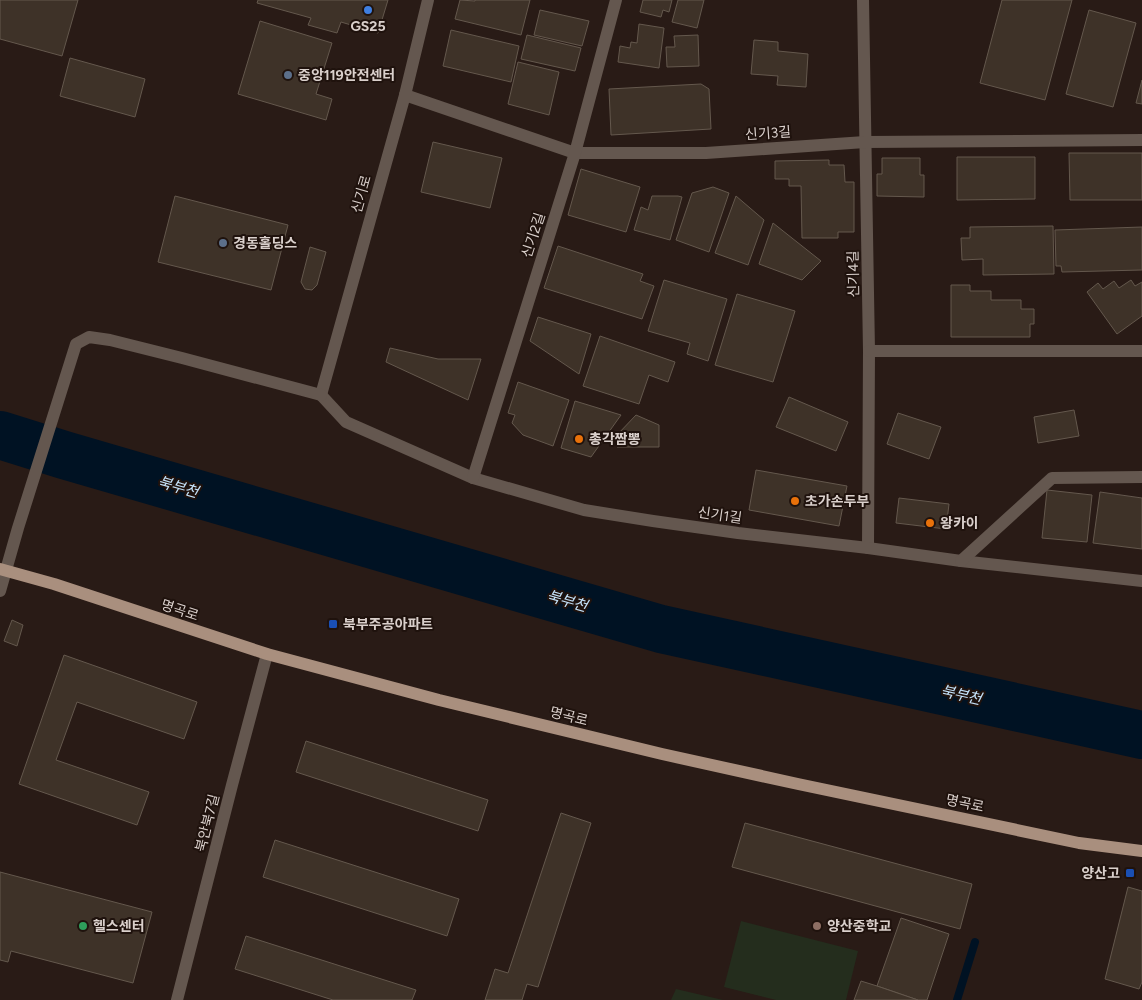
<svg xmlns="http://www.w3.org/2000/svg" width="1142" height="1000" viewBox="0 0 1142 1000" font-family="Figtree,'Noto Sans KR',sans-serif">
<rect width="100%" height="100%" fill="#291b16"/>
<!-- green -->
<g fill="#242d1d">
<path d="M741 921 858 951 846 1000H776L724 987Z"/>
<path d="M676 989 723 1000H671Z"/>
</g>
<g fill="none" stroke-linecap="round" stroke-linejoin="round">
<!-- stream -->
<path stroke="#001223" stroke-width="8" d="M957 1000 975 942"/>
<!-- river -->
<path stroke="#001223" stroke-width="48" d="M0 435 64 455 661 629 1142 735"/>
</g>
<!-- building -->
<g fill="#3e3228" stroke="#64584d">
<path d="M0 0H78L62 56 0 39Z"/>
<path d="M258 0H388L378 33 341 22 337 33 308 25 311 18 257 3Z"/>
<path d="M460 0 475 1V0H530L521 35 455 19Z"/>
<path d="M643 0H672L669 12 663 10 661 17 640 12Z"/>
<path d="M678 0H704L697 28 672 22Z"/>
<path d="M1002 0H1072L1045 100 980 83Z"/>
<path d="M540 10 589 21 582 46 534 35Z"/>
<path d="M1089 10 1136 23 1113 107 1066 94Z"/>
<path d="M260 21 332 43 316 94 332 99 326 120 238 94Z"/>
<path d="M639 24 664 28 659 68 618 62 620 46 630 48 631 42 637 43Z"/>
<path d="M451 30 519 46 511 82 443 66Z"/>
<path d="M527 35 581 48 575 71 521 59Z"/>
<path d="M698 35 699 66 667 67 666 47H675L674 36Z"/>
<path d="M754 40 778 42V51L808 54 806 87 777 85 778 76 751 74Z"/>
<path d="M70 58 145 79 135 117 60 96Z"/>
<path d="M518 62 559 72 549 115 508 104Z"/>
<path d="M1142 80V104L1136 103Z"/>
<path d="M701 84 709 89 711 129 611 135 609 89Z"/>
<path d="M433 142 502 158 490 208 421 192Z"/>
<path d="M1069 153H1142V200H1070Z"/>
<path d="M957 157H1035V199L957 200Z"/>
<path d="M882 158H920V175H924V197L877 196V174H882Z"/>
<path d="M829 160V165H844L845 182H854V232H838V238H802L801 186H789V179H775V161Z"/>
<path d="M581 169 640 187 626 232 568 215Z"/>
<path d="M713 187 729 193 709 252 676 240 692 193Z"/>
<path d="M175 196 288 225 271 290 158 262Z"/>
<path d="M652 196H678L682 197 670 240 634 230 641 207 648 210Z"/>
<path d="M736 196 764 220 748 265 715 253Z"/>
<path d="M773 223 821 261 802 280 759 264Z"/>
<path d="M1053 226 1054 274 983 275V259L962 260 961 238H970V227Z"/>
<path d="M1142 227V270L1062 272 1061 266H1056L1055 230Z"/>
<path d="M558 246 643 274 640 281 654 286 642 319 544 288Z"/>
<path d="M310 247 326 252 317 285 312 290 305 289 301 282Z"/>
<path d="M664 280 727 299 708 361 687 354 690 343 648 331Z"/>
<path d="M1131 280 1135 286 1142 282V316L1117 334 1087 292 1098 283 1103 289 1114 281 1119 288Z"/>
<path d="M951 285H970V291H991V300H1021V309H1034V324H1030V337H951Z"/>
<path d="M737 294 795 311 773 382 715 365Z"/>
<path d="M538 317 591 334 579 374 530 341Z"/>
<path d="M600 336 675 362 668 382 649 375 639 404 583 386Z"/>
<path d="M390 348 438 359H481L468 400 386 362Z"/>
<path d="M518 382 569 400 553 446 523 435 512 423 515 415 508 413Z"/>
<path d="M789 397 848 422 836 451 776 427Z"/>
<path d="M575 401 621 415 591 457 561 448Z"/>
<path d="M1074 410 1079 436 1038 443 1034 417Z"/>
<path d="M898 413 941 427 929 459 887 444Z"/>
<path d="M636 415 659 425V447H617V435Z"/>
<path d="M756 470 847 486 839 526 749 510Z"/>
<path d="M1047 490 1092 495 1087 542 1042 538Z"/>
<path d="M1100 492 1142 498V549L1093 543Z"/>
<path d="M899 498 949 504 946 529 896 523Z"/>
<path d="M12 620 23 625 17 646 4 641Z"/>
<path d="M64 655 197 702 184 739 77 702 56 760 149 792 137 825 19 784Z"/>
<path d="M306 741 488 800 478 831 296 772Z"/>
<path d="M561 813 591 823 538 987 527 984 522 1000H485L495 969 508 973Z"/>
<path d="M745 823 972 884 960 929 732 867Z"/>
<path d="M275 840 459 899 447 936 263 877Z"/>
<path d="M0 872 152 912 133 983 11 951 8 962 0 960Z"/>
<path d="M1128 887 1142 891V982L1139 989 1105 979Z"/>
<path d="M901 918 949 934 927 1000H918L877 986Z"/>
<path d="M246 936 416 990 412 1000H333L235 969Z"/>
<path d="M861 981 877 986 918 1000H854Z"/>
</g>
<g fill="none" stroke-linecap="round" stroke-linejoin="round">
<!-- minor -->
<g stroke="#64574f" stroke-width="12">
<path d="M863 0 869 351 868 548"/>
<path d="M405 95 575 153H706L865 142 1142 140"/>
<path d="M869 351H1142"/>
<path d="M321 395 346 422 473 478 584 510 653 521 738 533 868 548 961 561 1142 581"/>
<path d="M321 395 405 95 428 0"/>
<path d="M473 478 575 153 616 0"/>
<path d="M961 561 1052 478 1142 477"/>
<path d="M0 591 18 528 76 344 89 337 110 340 182 358 321 395"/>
<path d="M177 1000 232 785 267 654"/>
</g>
<!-- major -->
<path stroke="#a98f7e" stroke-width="12" d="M0 569 54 584 267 654 439 700 662 754 798 784 1079 843 1142 851"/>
</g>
<!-- markers -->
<circle fill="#3f7fe0" stroke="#1f120d" stroke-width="2" cx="368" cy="10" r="5"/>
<g fill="#5c6f8a" stroke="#1f120d" stroke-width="2">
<circle cx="288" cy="75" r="5"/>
<circle cx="223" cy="243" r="5"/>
</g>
<g fill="#e8710a" stroke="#1f120d" stroke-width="2">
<circle cx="579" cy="439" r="5"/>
<circle cx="795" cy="501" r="5"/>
<circle cx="930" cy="523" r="5"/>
</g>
<g fill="#1a4fb4" stroke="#1f120d" stroke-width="2">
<rect x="328" y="619" width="10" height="10" rx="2.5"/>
<rect x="1125" y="868" width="10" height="10" rx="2.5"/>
</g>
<circle fill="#2e9e5b" stroke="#1f120d" stroke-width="2" cx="83" cy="926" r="5"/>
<circle fill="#8d6e63" stroke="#1f120d" stroke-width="2" cx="817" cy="926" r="5"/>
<g text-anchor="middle" stroke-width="4" stroke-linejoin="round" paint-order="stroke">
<!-- poi labels -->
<g font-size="14" font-weight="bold" fill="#dad0cc" stroke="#1f120d" text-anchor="start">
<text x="368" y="31" text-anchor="middle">GS25</text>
<text x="298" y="80">중앙119안전센터</text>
<text x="233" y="248">경동홀딩스</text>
<text x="589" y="444">총각짬뽕</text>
<text x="805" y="506">초가손두부</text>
<text x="940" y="528">왕카이</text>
<text x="343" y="629">북부주공아파트</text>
<text x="1120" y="878" text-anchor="end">양산고</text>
<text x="93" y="931">헬스센터</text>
<text x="827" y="931">양산중학교</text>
</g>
<!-- street labels -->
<g font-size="14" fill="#dad0cc" stroke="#1f120d">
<text transform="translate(768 133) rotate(-4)" y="5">신기3길</text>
<text transform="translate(361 194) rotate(-74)" y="5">신기로</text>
<text transform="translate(533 235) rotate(-72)" y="5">신기2길</text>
<text transform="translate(853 274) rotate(-91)" y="5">신기4길</text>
<text transform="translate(720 515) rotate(8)" y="5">신기1길</text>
<text transform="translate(180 610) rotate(18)" y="5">명곡로</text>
<text transform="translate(569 716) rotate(14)" y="5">명곡로</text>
<text transform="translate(965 803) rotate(12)" y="5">명곡로</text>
<text transform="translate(207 823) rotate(-76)" y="5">북안북7길</text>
</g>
<!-- water labels -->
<g font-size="15" font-style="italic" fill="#c5e3fb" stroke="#1f120d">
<text transform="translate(178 487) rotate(16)" y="5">북부천</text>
<text transform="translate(567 601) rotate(16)" y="5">북부천</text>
<text transform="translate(961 695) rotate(13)" y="5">북부천</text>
</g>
</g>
</svg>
